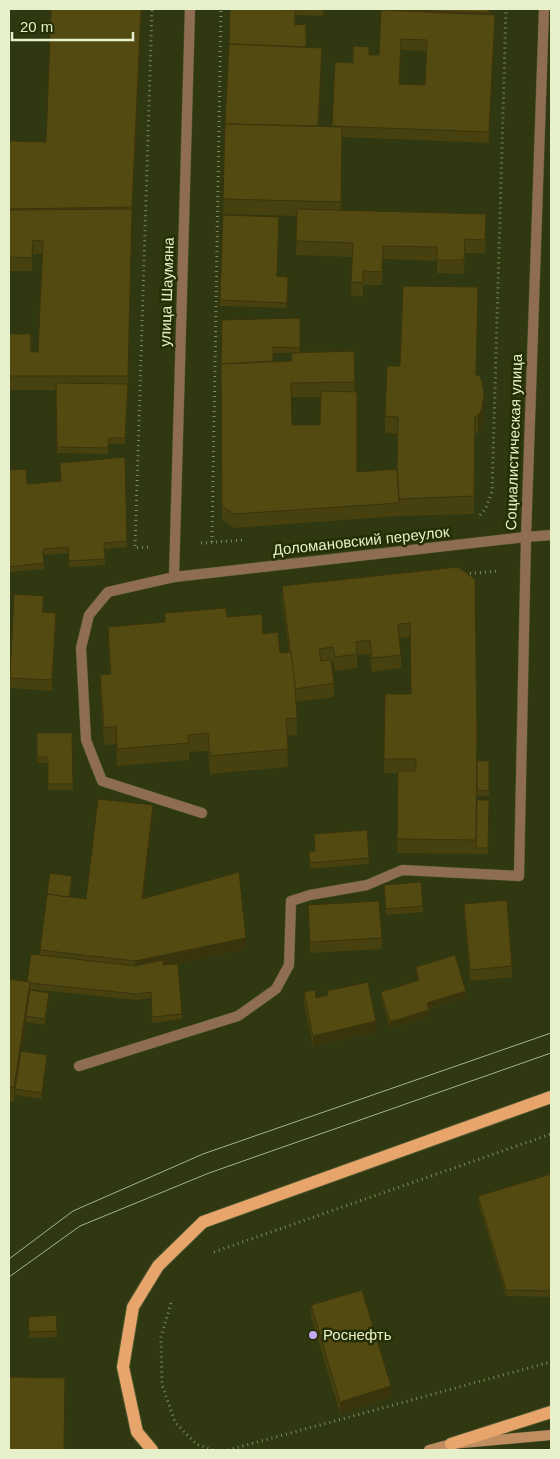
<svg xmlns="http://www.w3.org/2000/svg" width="560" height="1459" viewBox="0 0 560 1459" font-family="Helvetica,sans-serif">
<rect width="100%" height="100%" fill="#2f3810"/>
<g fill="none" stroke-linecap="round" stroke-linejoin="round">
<!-- service casing -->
<g stroke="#4c562e" stroke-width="11">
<g id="service">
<path d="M174 577 108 592 89 615 81 648 86 740 102 781 202 813"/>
<path d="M79 1066 238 1016 276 989 289 965 291 901 310 895 367 885 402 870 519 876"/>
</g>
</g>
<!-- minor casing -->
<g stroke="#4c562e" stroke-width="11">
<path id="minor" d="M190 9 174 577 526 537 519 876"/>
</g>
<!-- tertiary casing -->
<g stroke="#4c562e" stroke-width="11">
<path id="tertiary" d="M544 9 526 537 551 535"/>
</g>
<!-- secondary casing -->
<g stroke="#4c562e" stroke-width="11">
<path id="secondary" d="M429 1450 451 1444 551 1435"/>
</g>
<!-- primary casing -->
<g stroke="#4c562e" stroke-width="14">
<g id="primary">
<path d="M451 1444 551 1412"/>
<path d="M152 1450 137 1432 123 1367 133 1307 158 1266 203 1222 551 1097"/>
</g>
</g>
<!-- path -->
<g stroke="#7f8962" stroke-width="3" stroke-dasharray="1 4" stroke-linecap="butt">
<path d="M480 515 486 508 492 492 506 9"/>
<path d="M212 542 221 9"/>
<path d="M201 543 245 540"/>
<path d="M148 547 135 548 152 9"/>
<path d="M465 574 498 571"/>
<path d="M214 1252 551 1134"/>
<path d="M171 1303 161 1337 162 1385 175 1422 196 1444 213 1450"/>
<path d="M228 1450 551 1362"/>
</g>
<!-- service -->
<use href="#service" stroke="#8e6d52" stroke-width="10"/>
<!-- minor -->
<use href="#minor" stroke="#8e6d52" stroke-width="10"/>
<!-- tertiary -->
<use href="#tertiary" stroke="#8e6d52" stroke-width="10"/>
<!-- secondary -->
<use href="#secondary" stroke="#c08d61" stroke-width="10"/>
<!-- primary -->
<use href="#primary" stroke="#e7a56c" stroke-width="12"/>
<!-- tram -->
<g stroke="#a7b28b" stroke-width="1">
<path d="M9 1259 73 1211 203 1154 551 1033"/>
<path d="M9 1277 80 1226 209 1173 551 1053"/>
</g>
</g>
<!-- wall -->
<g fill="#47400f" fill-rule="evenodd">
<path d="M51 9H142L132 222 128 390 125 444H109L108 454 57 453 56 390H9V334L31 352H38L42 254H33L32 271H9V141L46 142Z"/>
<path d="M230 9H324L323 16 295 15V25L306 47 322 58 319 126 332 127 335 62 353 63 369 55H379L385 9H490L489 15 495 26 489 143 342 137 341 210 486 228 485 253H465L464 274 437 273V261L383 259 382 285H363V297L351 296 352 257 296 255 297 216 223 214ZM401 50 427 51 425 85 400 84Z"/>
<path d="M223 215 277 276 288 277 287 308 220 306Z"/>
<path d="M300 318V352L354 351 357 472 397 469 398 434 385 433V416L477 375 484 411 482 426 478 433H475L474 514 399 516 234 528 222 520 221 377ZM273 353H291V361H273ZM291 397H320V425H292Z"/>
<path d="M125 457 127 547 105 549V565L69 567 68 553 44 555V569L9 572V470L27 484 61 481 60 463Z"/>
<path d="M458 567 477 778 489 761V796H477L476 839 489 800 488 854 397 853 398 773H384L385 694H411L410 637 399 638 401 655V668L372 672 370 654 357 655V668L335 671 333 661H331L334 683V697L296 702 297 735 287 736 288 767 210 774 208 751 189 752V760L117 766 116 744 104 745 100 693V675L110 674 108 645V627L165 622V613L227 617 263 634 280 653 289 652 282 600V586Z"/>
<path d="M44 606 43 612 56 623 52 691 10 688V678Z"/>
<path d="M37 733H72L73 790H48V763H37Z"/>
<path d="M153 816 143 899 246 949 168 965 182 1014V1019L152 1023 151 998 136 1000 30 989V990L49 999 45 1025 26 1022 22 1051 47 1061 42 1099 15 1095 14 1102 9 1101V979L27 982 40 955V950L72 881 70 897 86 899Z"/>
<path d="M314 834 369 858V864L310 869 309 851H315Z"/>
<path d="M384 885 423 906V912L386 915Z"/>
<path d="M464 904 512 966V977L470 981 464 914Z"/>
<path d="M308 905 382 938V949L310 953Z"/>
<path d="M416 967 466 997 429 1009V1016L390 1028 381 998V992L418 980 416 973Z"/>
<path d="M327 991 376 1032 313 1046 304 1003V992L316 998 327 995Z"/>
<path d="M551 1174V1297L506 1296 478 1202V1196Z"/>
<path d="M311 1305 391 1397 340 1413 311 1316Z"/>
<path d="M28 1322 57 1331V1337L29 1338Z"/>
</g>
<!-- shaded-wall -->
<g fill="#3a340c">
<path d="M141 9H142L132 222 128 390 125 444 128 384 132 207Z"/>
<path d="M495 15V26L489 143V132Z"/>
<path d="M322 48V58L318 139V129Z"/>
<path d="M33 240V254L32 271V258Z"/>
<path d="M484 394V411L482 426 478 433V416Z"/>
<path d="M56 613V623L52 691V680Z"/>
<path d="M153 805V816L142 910V899Z"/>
<path d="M246 938V949L135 972V961Z"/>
<path d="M30 982V996L26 1016V1022L16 1089H15L14 1102V1088Z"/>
<path d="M466 991V997L427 1009V1003Z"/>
<path d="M49 993V999L45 1025V1019Z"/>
<path d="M429 1010V1016L390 1028V1022Z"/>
<path d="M376 1021V1032L313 1046V1036Z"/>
<path d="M47 1055V1061L42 1099V1093Z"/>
<path d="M391 1386V1397L340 1413V1402Z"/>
</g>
<!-- building -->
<g fill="#534a11" stroke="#3a340c" fill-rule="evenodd">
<path d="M51 9H141L132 207 9 209V141L46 142Z"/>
<path d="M230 9H274L295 10V25L306 24V47L229 44Z"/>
<path d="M385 9H489V13Z"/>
<path d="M381 10 495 15 489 132 332 126 335 62 353 63V46L369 47V55H379ZM401 39 427 40 425 85 399 84Z"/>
<path d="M229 44 322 48 318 126 225 124Z"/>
<path d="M225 124 342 127 341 202 223 199Z"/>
<path d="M132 209 128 376H9V334H31V352H38L43 241 33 240 32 258 9 257V210Z"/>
<path d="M297 209 486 214 485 240 465 239 464 260H437V247L383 246 382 272 363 271V283L351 282 353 243 296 241Z"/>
<path d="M223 215 279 217 277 276 288 277 287 303 220 300Z"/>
<path d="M403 286 478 287 476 375H479L482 381 484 394 482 409 478 416H475L474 496 399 499 397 466 398 417 385 416 387 366H400Z"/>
<path d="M300 318V348L273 347V361L221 364 222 320Z"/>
<path d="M354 351 355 382 291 383 292 425H320L321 391 357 392V472L397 469 399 503 234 514 222 506 221 364 292 361 291 353Z"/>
<path d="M56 383 128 384 125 438H109L108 448 57 447Z"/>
<path d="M125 457 127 541 104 543 105 559 69 561 68 547 43 549 44 563 9 567V470L26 469 27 484 61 481 60 463Z"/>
<path d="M458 567 475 579 477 733 476 840 397 839 398 771H416V759H384L385 694H411L410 623 398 624 401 655 372 658 370 640 356 642 357 654 335 657 333 647 319 649 321 661 331 660 334 683 295 689 282 586Z"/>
<path d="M14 594 44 596 42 612 56 613 52 680 10 678Z"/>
<path d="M226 608 227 617 262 614 263 634 278 632 280 653 291 652 295 685 297 718 286 719 288 749 210 756 208 733 188 735 189 743 117 749 116 726 104 728 100 675 111 674 108 627 165 622V613Z"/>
<path d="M37 733H72L73 784H48V757H37Z"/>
<path d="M477 761H489V791L477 790Z"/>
<path d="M98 799 153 805 142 899 239 872 246 938 135 961 40 950 47 894 86 899Z"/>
<path d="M477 800H489L488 848H476Z"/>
<path d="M367 830 369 858 310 863 309 851H315L314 834Z"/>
<path d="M50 873 72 876 69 897 47 894Z"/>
<path d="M421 882 423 906 386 909 384 885Z"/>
<path d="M507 900 512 966 470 970 464 904Z"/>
<path d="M379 901 382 938 310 942 308 905Z"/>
<path d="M31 954 135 966 163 960V965L178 964 182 1014 152 1017 151 992 136 994 30 983V982H27Z"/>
<path d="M455 955 466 991 427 1003 429 1010 390 1022 381 992 419 980 416 967Z"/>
<path d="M9 979 30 982 14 1088 9 1087Z"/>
<path d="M368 982 376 1021 313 1036 304 992 315 990 316 998 328 995 327 991Z"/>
<path d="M30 990 49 993 45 1019 26 1016Z"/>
<path d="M21 1051 47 1055 42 1093 15 1089Z"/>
<path d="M551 1174V1291L506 1290 478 1196Z"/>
<path d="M362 1290 391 1386 340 1402 311 1305Z"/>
<path d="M56 1315 57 1331 29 1332 28 1317Z"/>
<path d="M9 1377 65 1378 64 1450H9Z"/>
</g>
<!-- markers -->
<circle fill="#c3a7f2" stroke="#252e05" stroke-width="2" cx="313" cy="1335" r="5"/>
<g text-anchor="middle" stroke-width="5" stroke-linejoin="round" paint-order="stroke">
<!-- street labels -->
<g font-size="15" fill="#e6f1cb" stroke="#252e05">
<text transform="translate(167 292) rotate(-88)" y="5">улица Шаумяна</text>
<text transform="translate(514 442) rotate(-88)" y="5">Социалистическая улица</text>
<text transform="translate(361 541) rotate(-6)" y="5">Доломановский переулок</text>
</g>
<!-- poi labels -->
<g font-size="15" fill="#e6f1cb" stroke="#252e05" text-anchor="start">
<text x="323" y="1340">Роснефть</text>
</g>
</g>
<!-- border -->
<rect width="560" height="1459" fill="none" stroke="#e6f1cb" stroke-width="20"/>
<!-- scale -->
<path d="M12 32v8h121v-8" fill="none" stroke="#e6f1cb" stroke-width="2.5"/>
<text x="20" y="32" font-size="15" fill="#e6f1cb" stroke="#252e05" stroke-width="4" paint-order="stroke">20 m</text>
</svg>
